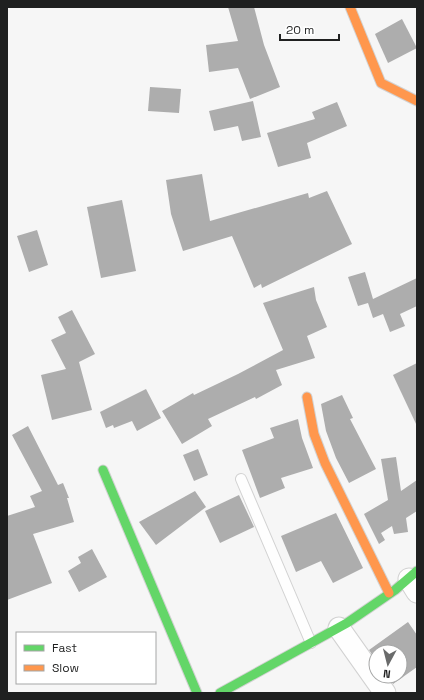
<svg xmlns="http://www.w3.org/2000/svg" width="424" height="700" viewBox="0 0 424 700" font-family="'Space Grotesk',sans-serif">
<rect width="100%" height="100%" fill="#f6f6f6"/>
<!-- building -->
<g fill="#adadad">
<path d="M228 7H254L264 45 280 87 250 99 238 68 209 72 206 45 238 41Z"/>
<path d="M402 19 417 48 388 63 375 34Z"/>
<path d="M150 87 181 89 179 113 148 111Z"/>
<path d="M253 101 261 137 242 141 238 126 214 131 209 111Z"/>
<path d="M337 102 347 126 307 143 311 158 278 167 267 133 315 119 312 112Z"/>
<path d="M202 174 210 221 308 193 309 198 327 191 352 244 262 288 261 284 254 288 232 236 183 251 171 214 166 180Z"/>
<path d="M122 200 136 271 101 278 87 207Z"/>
<path d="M37 230 48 265 29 272 17 236Z"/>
<path d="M365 272 373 299 417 278V306L400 314 405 326 390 332 383 314 373 318 368 303 358 306 348 277Z"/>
<path d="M314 287 316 300 327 327 307 336 315 358 276 370 282 385 256 399 255 397 208 419 212 426 182 444 162 411 193 393 194 395 238 374 283 350 263 303Z"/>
<path d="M72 310 95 354 79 362 92 410 52 420 41 375 66 369 51 340 66 333 58 317Z"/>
<path d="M417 363V426L393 375Z"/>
<path d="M146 389 161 418 137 431 132 421 114 428 113 425 106 428 100 412Z"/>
<path d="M342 395 353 418 350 419 376 469 349 483 336 458 326 431 321 404Z"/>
<path d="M298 419 302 438 313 468 281 478 285 488 260 498 242 450 274 438 270 428Z"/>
<path d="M28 426 58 485 63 483 69 498H67L74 522 33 534 52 583 7 600V516L35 507 30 496 42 491 12 435Z"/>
<path d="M198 449 208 475 194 481 183 455Z"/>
<path d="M396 457 401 491 417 480V511L406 518 408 532 394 534 392 526 381 533 385 540 379 544 364 514 388 500 381 459Z"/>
<path d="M195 491 206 507 156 545 139 522Z"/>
<path d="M239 495 254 527 220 543 205 511Z"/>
<path d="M336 513 363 568 333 583 321 561 296 572 281 536Z"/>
<path d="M92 549 107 577 79 592 68 571 81 563 78 557Z"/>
<path d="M408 622 417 635V667L393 684 388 676H400V652H376V660L369 650Z"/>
</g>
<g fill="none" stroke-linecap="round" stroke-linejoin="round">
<!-- lane casing -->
<g stroke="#d2d2d2" stroke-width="12">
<path id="lane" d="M241 479 311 643"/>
</g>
<!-- street casing -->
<g stroke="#d2d2d2" stroke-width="23">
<g id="street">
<path d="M409 579 417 592"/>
<path d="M339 628 385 693"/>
</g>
</g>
<!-- fast casing -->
<g stroke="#d2d2d2" stroke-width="11">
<g id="fast">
<path d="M103 470 197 693"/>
<path d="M220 693 347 623 395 590 417 571"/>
</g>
</g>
<!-- slow casing -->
<g stroke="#d2d2d2" stroke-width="11">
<g id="slow">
<path d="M350 7 381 83 417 101"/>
<path d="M307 397 314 434 325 463 389 593"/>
</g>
</g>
<!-- lane -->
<use href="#lane" stroke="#fefefe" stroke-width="10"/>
<!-- street -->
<use href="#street" stroke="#fefefe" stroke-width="21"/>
<!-- fast -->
<use href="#fast" stroke="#63d668" stroke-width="9"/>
<!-- slow -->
<use href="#slow" stroke="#ff974d" stroke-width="9"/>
</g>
<!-- border -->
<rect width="424" height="700" fill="none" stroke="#1f2020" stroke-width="16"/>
<!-- legend -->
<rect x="16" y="632" width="140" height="52" fill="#ffffff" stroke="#a5a6a6"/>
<rect x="24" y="645" width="20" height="6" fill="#63d668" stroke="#a5a6a6"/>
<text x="52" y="652" font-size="12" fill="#1f2020">Fast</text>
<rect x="24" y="665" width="20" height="6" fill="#ff974d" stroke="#a5a6a6"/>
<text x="52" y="672" font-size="12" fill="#1f2020">Slow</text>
<!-- north arrow -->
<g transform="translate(388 664) rotate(187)"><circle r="19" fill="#ffffff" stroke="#a5a6a6"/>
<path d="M0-3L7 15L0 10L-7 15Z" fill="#6a6b6b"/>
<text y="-6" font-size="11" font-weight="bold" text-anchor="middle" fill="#1f2020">N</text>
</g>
<!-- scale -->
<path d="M280 34v6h59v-6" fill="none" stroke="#1f2020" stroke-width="2"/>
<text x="286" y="34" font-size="12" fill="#1f2020" stroke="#ffffff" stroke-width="3" paint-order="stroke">20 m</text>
</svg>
